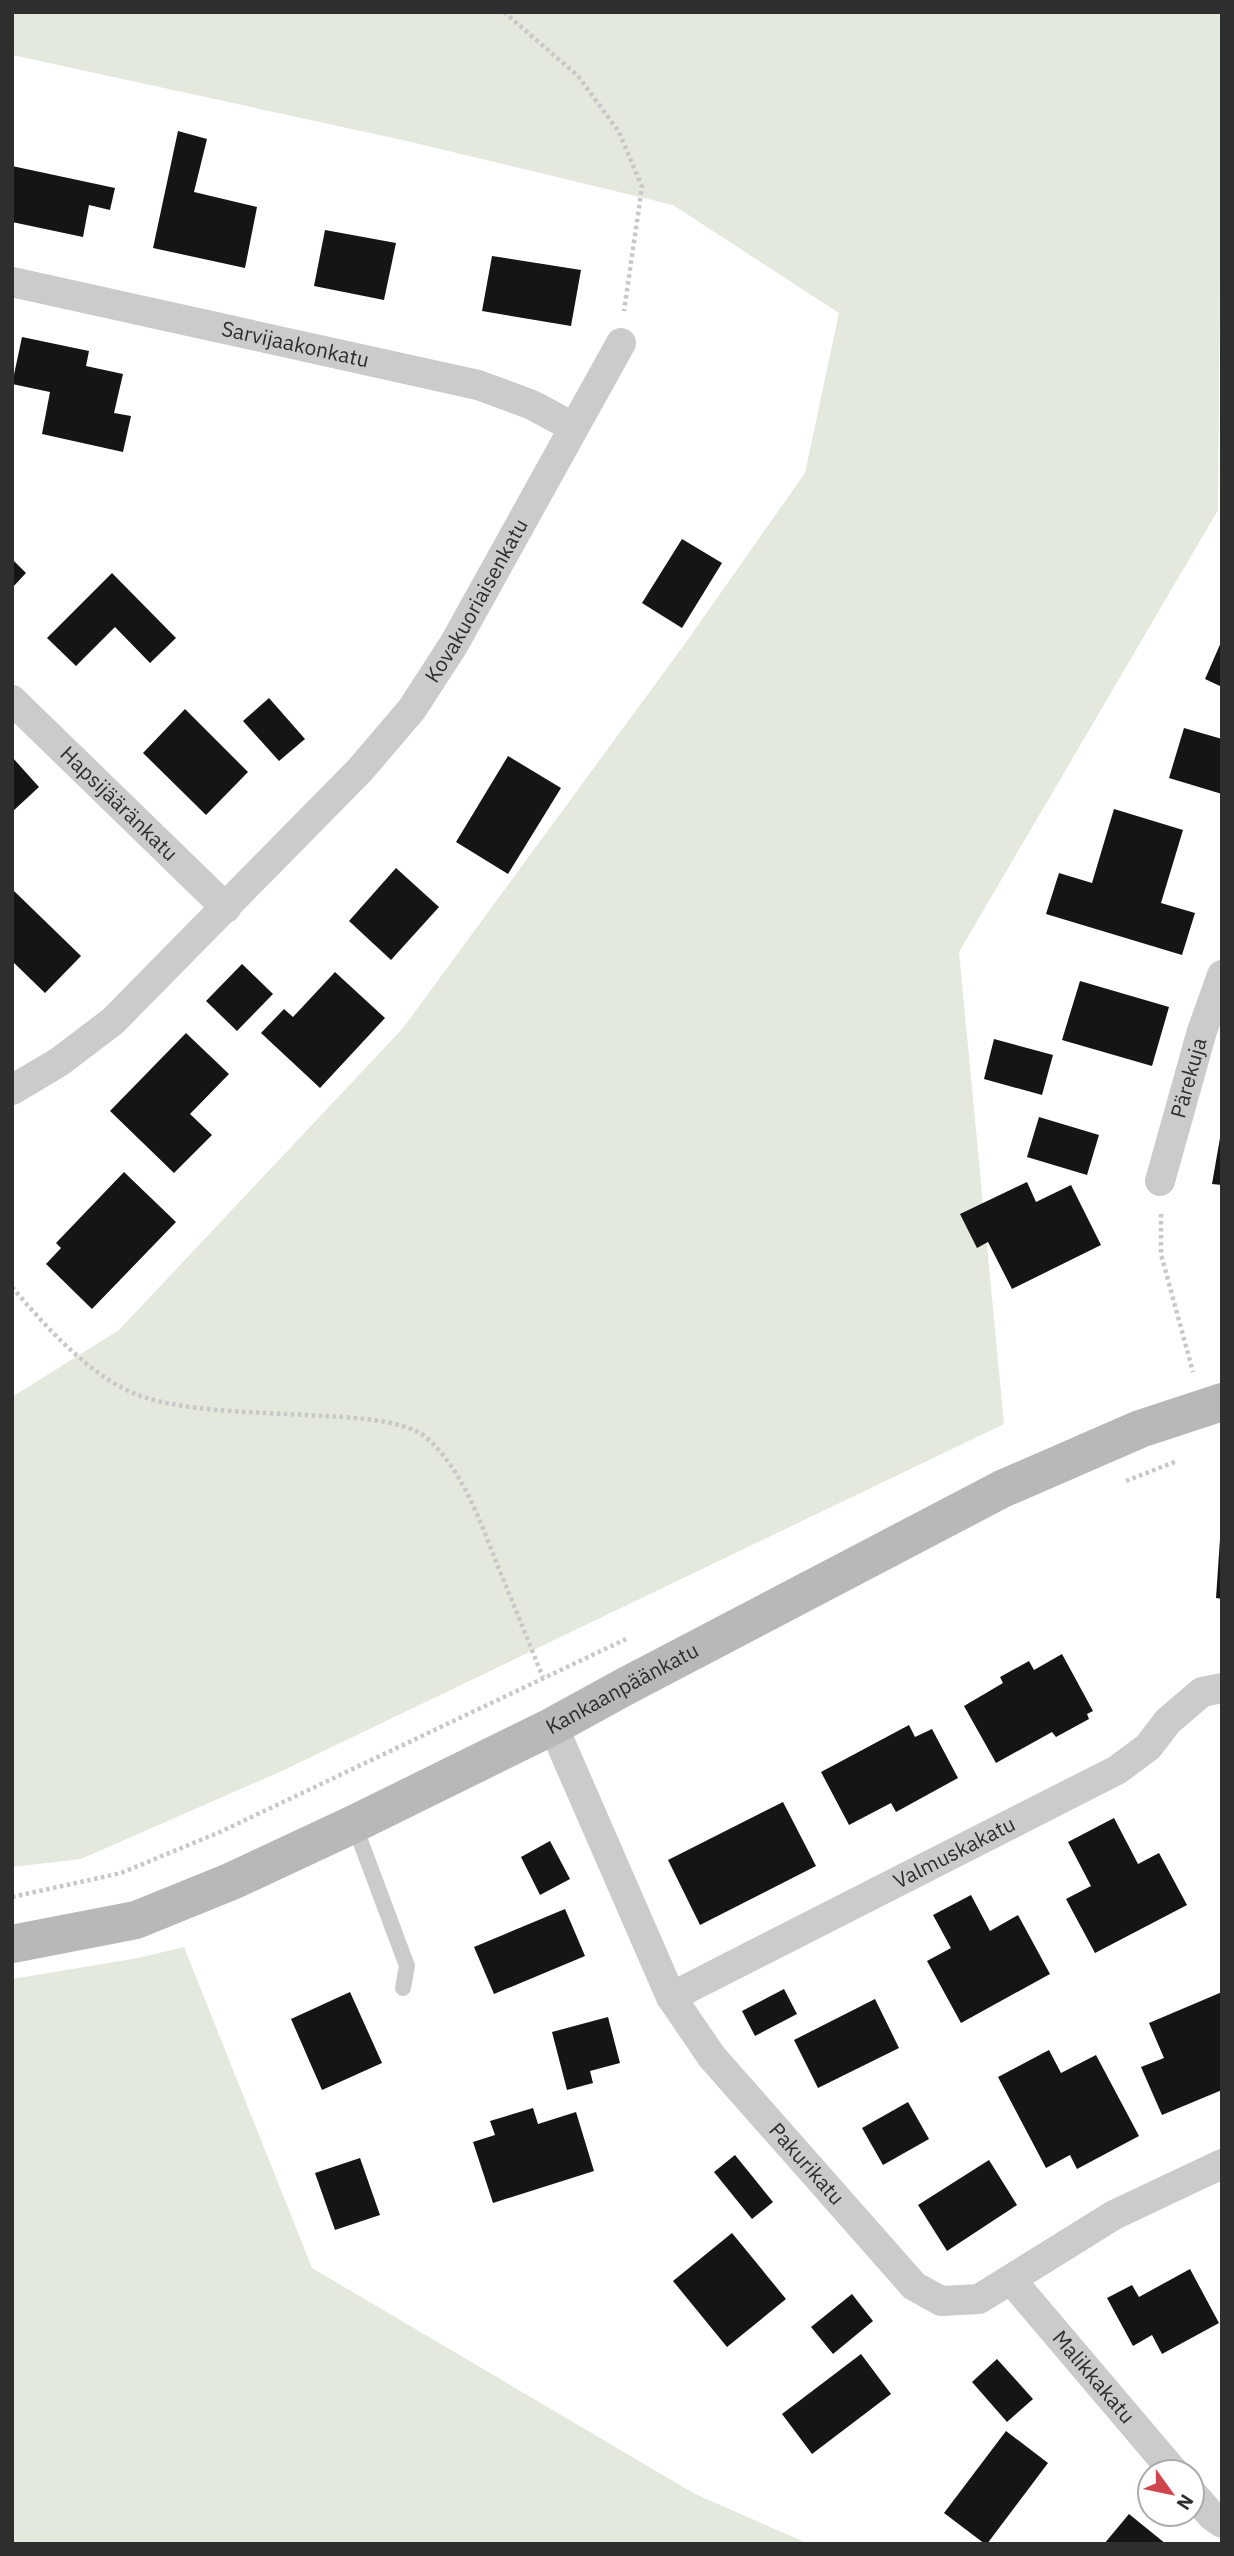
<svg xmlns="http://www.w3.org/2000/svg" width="1234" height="2556" viewBox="0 0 1234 2556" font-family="'IBM Plex Sans',sans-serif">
<rect width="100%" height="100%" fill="#fff"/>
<!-- green -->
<g fill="#e3e9dd">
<path d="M12 12H1222L1218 510 959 952 1004 1424 284 1770 81 1859 12 1867V1397L119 1330 403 1028 684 645 805 473 839 313 673 205 407 141 12 55Z"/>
<path d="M184 1947 312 2268 695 2494 809 2544H12V1979L138 1958Z"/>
</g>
<!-- building -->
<g fill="#151515">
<path d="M178 131 207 139 194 192 257 207 245 268 153 248Z"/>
<path d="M12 166 115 188 110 210 89 205 83 237 12 222Z"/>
<path d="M325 230 396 243 384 300 314 286Z"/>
<path d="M492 256 581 270 571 326 482 311Z"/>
<path d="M22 337 89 351 86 366 123 374 114 413 131 416 123 452 42 434 50 392 12 384Z"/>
<path d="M682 539 722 563 682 628 642 603Z"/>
<path d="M12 559 26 573 12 588Z"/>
<path d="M112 573 176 638 150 663 115 627 76 666 47 638Z"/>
<path d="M1222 640V687L1205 679Z"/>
<path d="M269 698 305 739 279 761 243 721Z"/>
<path d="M185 709 248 772 206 815 143 753Z"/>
<path d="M1184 728 1222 739V794L1169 778Z"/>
<path d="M508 756 561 788 508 874 456 842Z"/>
<path d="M12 757 39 787 12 812Z"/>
<path d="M1114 809 1183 830 1161 903 1195 913 1182 955 1046 914 1059 873 1092 883Z"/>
<path d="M396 868 439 907 391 960 349 921Z"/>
<path d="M12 889 81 956 45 993 12 961Z"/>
<path d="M242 964 273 994 237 1031 206 1001Z"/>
<path d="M335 972 385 1018 320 1088 261 1033 284 1009 293 1017Z"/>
<path d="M1080 981 1169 1007 1152 1066 1062 1040Z"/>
<path d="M186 1033 229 1074 190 1114 212 1135 174 1173 110 1111Z"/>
<path d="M994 1039 1053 1055 1042 1095 984 1079Z"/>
<path d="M1039 1117 1099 1135 1087 1175 1027 1157Z"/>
<path d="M1220 1138H1222V1185L1212 1184Z"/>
<path d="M124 1172 176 1222 92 1309 46 1264 61 1248 56 1243Z"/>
<path d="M1027 1182 1036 1202 1071 1185 1101 1245 1012 1289 988 1242 977 1248 960 1214Z"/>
<path d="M1220 1539H1222V1599L1216 1598Z"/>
<path d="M1062 1654 1093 1711 1087 1714 1089 1719 1056 1737 1052 1732 996 1763 964 1706 1003 1683 1000 1677 1029 1661 1034 1670Z"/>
<path d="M909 1725 915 1737 932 1729 958 1778 896 1812 891 1803 849 1825 821 1772Z"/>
<path d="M783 1802 816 1866 700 1925 668 1860Z"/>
<path d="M1114 1818 1138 1864 1159 1853 1187 1905 1095 1953 1066 1899 1091 1886 1068 1842Z"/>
<path d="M550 1841 570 1879 540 1895 521 1857Z"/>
<path d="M971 1895 990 1931 1018 1915 1050 1974 961 2023 927 1961 951 1948 933 1915Z"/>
<path d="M565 1909 585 1956 494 1994 474 1947Z"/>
<path d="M784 1989 797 2014 755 2036 742 2011Z"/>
<path d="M350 1992 382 2063 322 2090 291 2019Z"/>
<path d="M1222 1992V2090L1162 2115 1141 2067 1164 2058 1149 2023Z"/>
<path d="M875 1999 899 2048 818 2088 794 2040Z"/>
<path d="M608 2017 620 2063 590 2071 593 2083 567 2090 552 2032Z"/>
<path d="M1049 2050 1061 2073 1096 2055 1139 2136 1077 2169 1070 2155 1046 2168 998 2077Z"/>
<path d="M908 2102 929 2139 883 2165 862 2128Z"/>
<path d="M533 2108 538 2124 576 2112 594 2171 493 2203 473 2142 495 2135 490 2121Z"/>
<path d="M735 2155 773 2202 752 2219 714 2172Z"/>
<path d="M360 2158 380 2215 335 2230 315 2173Z"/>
<path d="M989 2160 1017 2205 947 2251 918 2205Z"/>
<path d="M732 2233 786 2299 727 2347 673 2281Z"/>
<path d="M1190 2269 1219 2323 1162 2354 1152 2335 1133 2346 1107 2298 1132 2285 1139 2297Z"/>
<path d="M852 2294 873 2321 833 2354 811 2327Z"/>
<path d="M861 2354 891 2394 812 2454 782 2414Z"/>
<path d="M997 2359 1033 2399 1007 2422 972 2382Z"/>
<path d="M1006 2431 1048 2463 987 2544H985L944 2513Z"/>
<path d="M1129 2514 1166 2544H1104Z"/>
</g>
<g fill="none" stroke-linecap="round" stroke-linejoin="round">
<!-- path -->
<g stroke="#c8c8c8" stroke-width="4.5" stroke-dasharray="3.5 3.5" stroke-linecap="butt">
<path d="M504 12 578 76 619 132 642 187 624 311"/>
<path d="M1161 1214V1254L1193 1372"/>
<path d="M12 1287C45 1326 92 1379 141 1396 187 1412 256 1412 305 1415 336 1417 405 1417 428 1439 464 1472 481 1524 499 1569 514 1605 528 1641 543 1677"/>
<path d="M1126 1481 1177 1461"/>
<path d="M12 1897 121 1873 220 1832 626 1639"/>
</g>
<!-- lane -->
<path stroke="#cbcbcb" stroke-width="16" d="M354 1824 407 1966 403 1988"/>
<!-- street -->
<g stroke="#cbcbcb" stroke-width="30">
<path id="s1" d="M12 282 478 385 532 405 573 427"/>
<path id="s2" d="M12 700 226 908"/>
<path id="s3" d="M12 1090 59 1062 113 1021 360 770 412 709 454 644 621 343"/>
<path id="s4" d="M1160 1181 1202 1031 1222 975"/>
<path id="s5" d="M553 1726 671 1997 712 2057 914 2286 941 2301 979 2299 1114 2215 1222 2164"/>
<path id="s6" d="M671 1997 1117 1770 1148 1747 1168 1721 1202 1692 1222 1688"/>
<path id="s7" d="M1012 2281 1174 2472"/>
<path d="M1192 2493 1212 2516 1222 2523"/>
</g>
<!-- secondary -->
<path stroke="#b8b8b8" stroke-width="38" id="s8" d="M12 1944 136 1920 232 1881 354 1824 553 1726 626 1686 1002 1489 1140 1429 1222 1402"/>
</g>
<g text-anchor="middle" stroke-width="7" stroke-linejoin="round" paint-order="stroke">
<!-- street labels -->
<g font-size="21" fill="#2e2e2e" stroke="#fff">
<text dy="7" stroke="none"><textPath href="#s1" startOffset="290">Sarvijaakonkatu</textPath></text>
<text dy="7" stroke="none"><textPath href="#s3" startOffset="681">Kovakuoriaisenkatu</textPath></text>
<text dy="7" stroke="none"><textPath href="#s2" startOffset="149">Hapsijääränkatu</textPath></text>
<text dy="7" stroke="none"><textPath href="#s4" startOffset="107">Pärekuja</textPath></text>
<text dy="7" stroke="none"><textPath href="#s8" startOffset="665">Kankaanpäänkatu</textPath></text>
<text dy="7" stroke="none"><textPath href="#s6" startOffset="318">Valmuskakatu</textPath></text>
<text dy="7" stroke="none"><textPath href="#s5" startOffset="511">Pakurikatu</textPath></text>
<text dy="7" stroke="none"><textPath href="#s7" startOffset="126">Malikkakatu</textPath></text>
</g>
</g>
<!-- border -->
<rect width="1234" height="2556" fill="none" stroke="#2e2e2e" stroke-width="28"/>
<!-- north arrow -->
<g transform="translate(1171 2493) rotate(123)"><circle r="33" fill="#ffffff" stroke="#ababab" stroke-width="2"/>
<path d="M0-5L12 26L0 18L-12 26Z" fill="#cf454c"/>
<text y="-10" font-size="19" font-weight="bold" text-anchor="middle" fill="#2e2e2e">N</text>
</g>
</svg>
